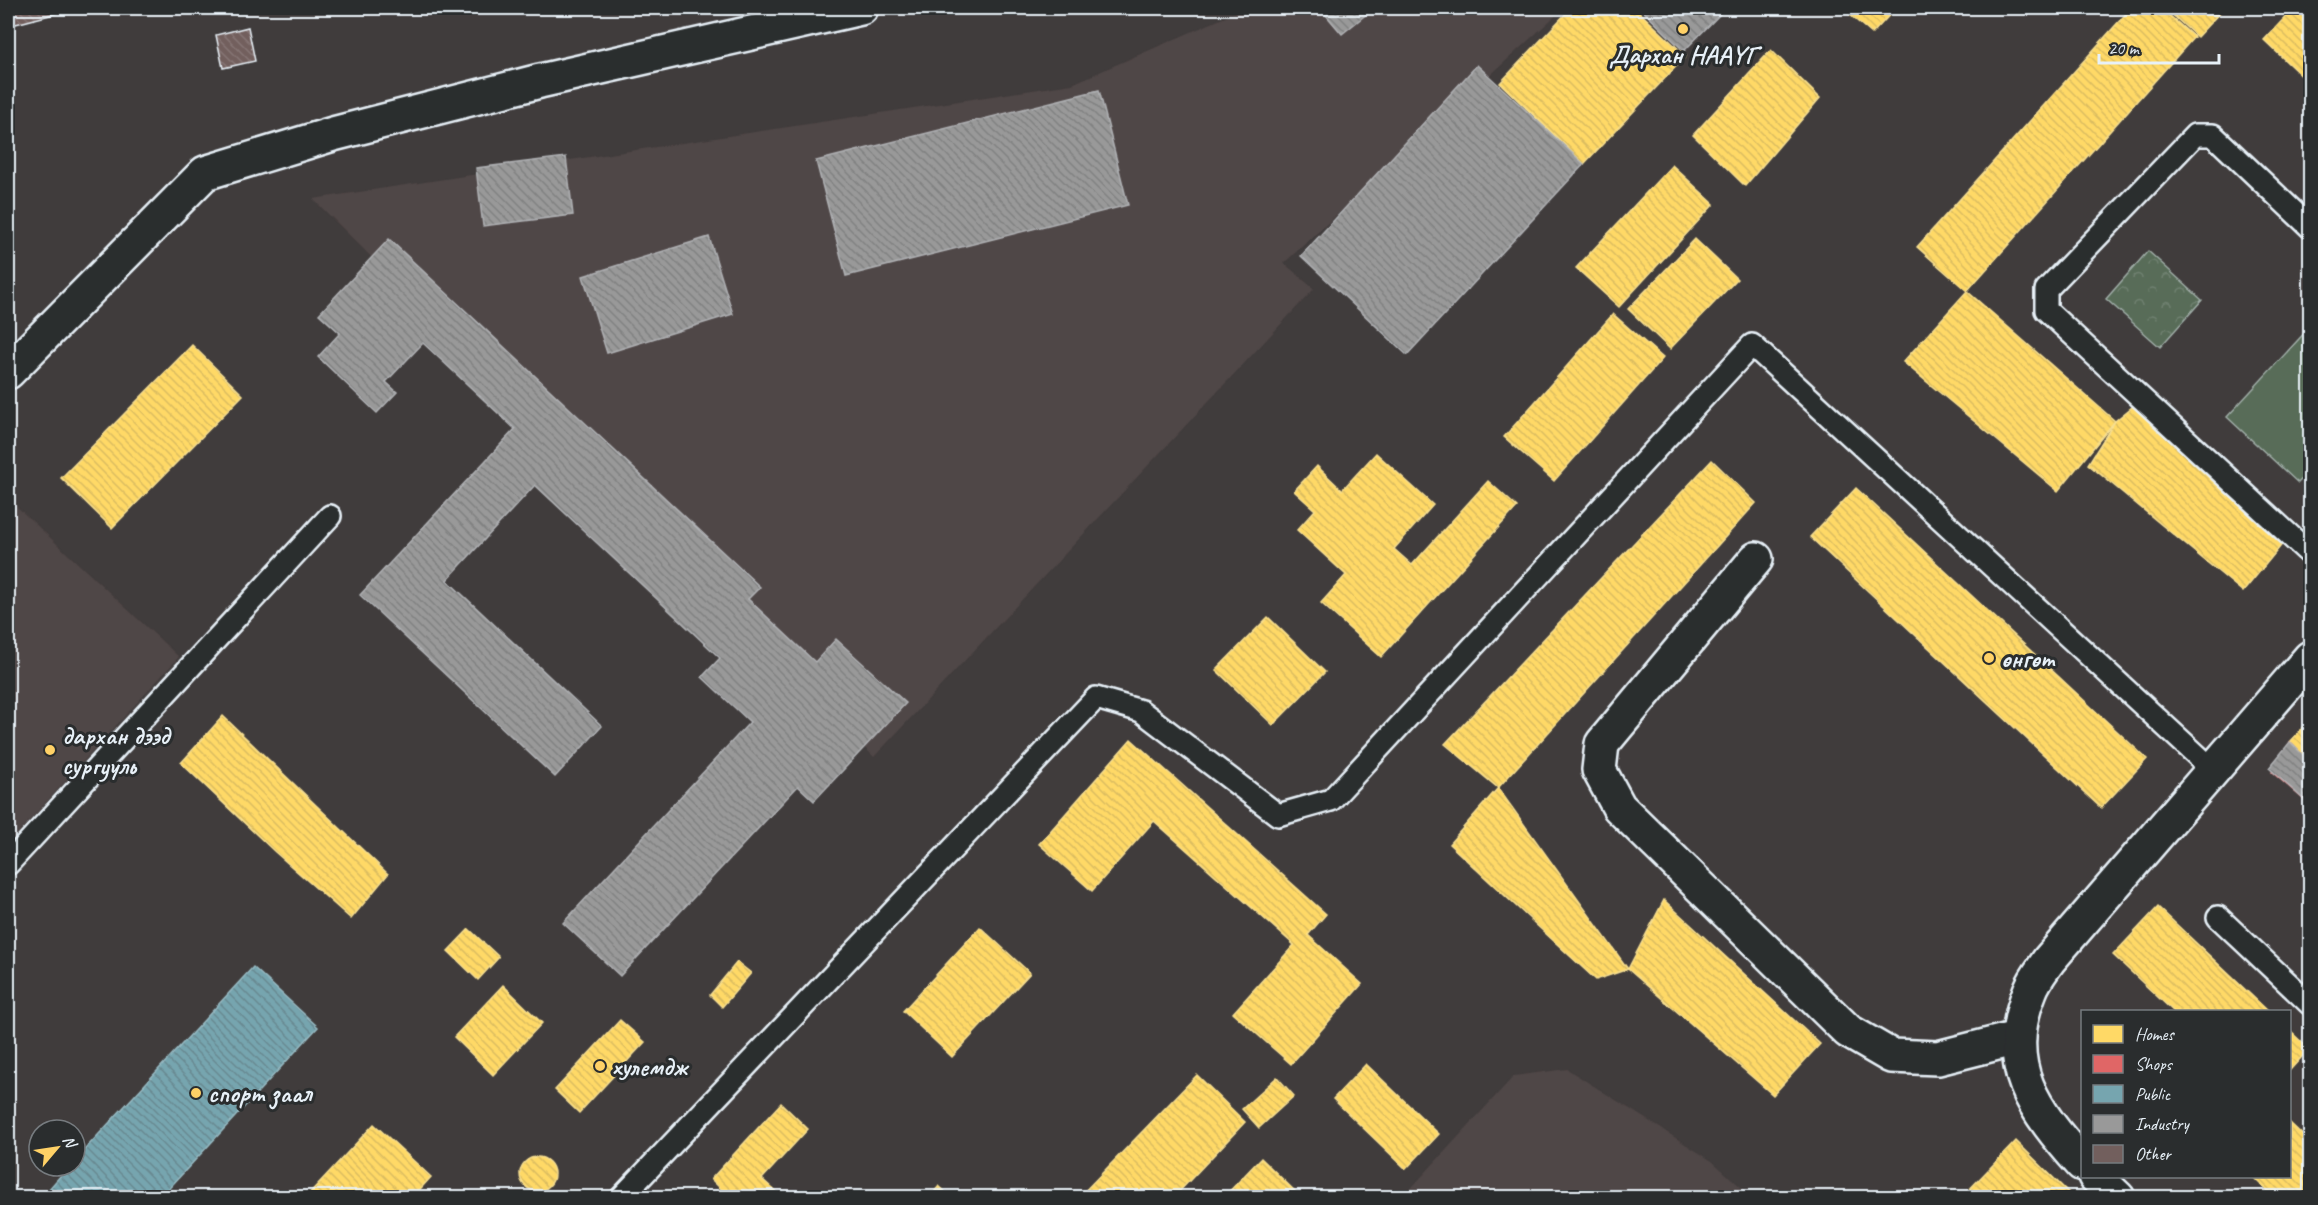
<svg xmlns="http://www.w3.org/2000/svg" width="2318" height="1205" viewBox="0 0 2318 1205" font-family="Caveat,sans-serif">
<defs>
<pattern id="forest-crowns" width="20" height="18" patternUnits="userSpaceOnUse" patternTransform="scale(1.5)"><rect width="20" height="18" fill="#586c58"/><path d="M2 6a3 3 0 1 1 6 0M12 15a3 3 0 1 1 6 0" fill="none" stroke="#708171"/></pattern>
<pattern id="homes-back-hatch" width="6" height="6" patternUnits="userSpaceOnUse" patternTransform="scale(1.5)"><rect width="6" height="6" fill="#ffd966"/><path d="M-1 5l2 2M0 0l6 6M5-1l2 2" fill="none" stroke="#dabc60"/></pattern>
<pattern id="shops-back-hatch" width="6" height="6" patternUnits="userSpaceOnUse" patternTransform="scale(1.5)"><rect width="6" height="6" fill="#e06666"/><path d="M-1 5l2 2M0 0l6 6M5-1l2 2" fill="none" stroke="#b25d5e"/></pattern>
<pattern id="public-back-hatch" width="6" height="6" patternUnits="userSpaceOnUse" patternTransform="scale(1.5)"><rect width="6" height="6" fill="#76a5af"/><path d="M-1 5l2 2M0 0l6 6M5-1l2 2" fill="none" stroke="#688991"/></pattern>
<pattern id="industry-back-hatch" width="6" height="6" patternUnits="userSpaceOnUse" patternTransform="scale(1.5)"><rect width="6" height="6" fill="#999"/><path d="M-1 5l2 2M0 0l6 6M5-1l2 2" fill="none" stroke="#808181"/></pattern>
<pattern id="building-back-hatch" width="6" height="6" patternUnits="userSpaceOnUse" patternTransform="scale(1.5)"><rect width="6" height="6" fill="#725f5d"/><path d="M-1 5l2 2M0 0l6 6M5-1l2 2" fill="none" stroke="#867675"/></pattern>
</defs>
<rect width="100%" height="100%" fill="#403c3c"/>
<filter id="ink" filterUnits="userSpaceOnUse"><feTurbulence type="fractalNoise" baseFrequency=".0167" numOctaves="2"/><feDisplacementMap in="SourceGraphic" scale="12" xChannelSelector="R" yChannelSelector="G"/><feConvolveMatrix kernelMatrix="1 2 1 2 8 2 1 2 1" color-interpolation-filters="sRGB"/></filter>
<g filter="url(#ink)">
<!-- built -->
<g fill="#4f4646">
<path d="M1246 8H1564L1284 263 1314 289 874 757 313 199 1072 84Z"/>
<path d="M16 506 179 657 8 844V514Z"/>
<path d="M1567 1069 1712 1161 1752 1197H1403L1514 1076Z"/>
</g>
<!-- forest -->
<path fill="url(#forest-crowns)" stroke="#a0aea8" stroke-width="1.5" d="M2148 251 2202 300 2160 347 2106 299Z"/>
<!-- garden -->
<path fill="#586c58" stroke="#a0aea8" stroke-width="1.5" d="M2310 327V470L2298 483 2227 417Z"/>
<!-- homes -->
<g fill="url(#homes-back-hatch)" stroke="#f8e092" stroke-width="1.5">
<path d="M1571 8H1635L1686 56 1584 164 1500 83Z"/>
<path d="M1842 8H1896L1872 34Z"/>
<path d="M2131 8H2161L2194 37 1967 291 1917 247Z"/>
<path d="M2165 8H2224L2197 37Z"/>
<path d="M2294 8H2310V84L2264 40Z"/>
<path d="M1771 50 1820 98 1745 186 1693 135Z"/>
<path d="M1672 165 1714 204 1619 307 1576 268Z"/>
<path d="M1695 239 1737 279 1670 349 1628 309Z"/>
<path d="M1967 291 2115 421 2058 491 1903 362Z"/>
<path d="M1613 314 1663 358 1554 481 1504 437Z"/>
<path d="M192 345 243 395 112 528 61 478Z"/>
<path d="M2137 403 2293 531 2243 592 2088 464 2115 421Z"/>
<path d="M1376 453 1433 505 1394 549 1412 565 1488 481 1517 507 1381 657 1321 603 1346 575 1297 530 1315 510 1294 491 1317 466 1342 490Z"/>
<path d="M1712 460 1756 503 1498 788 1445 744Z"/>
<path d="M1856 488 2147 759 2101 808 1810 537Z"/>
<path d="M1268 617 1325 672 1273 725 1216 670Z"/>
<path d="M223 716 388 874 351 919 275 852 181 763Z"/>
<path d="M2310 720V763L2290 742Z"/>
<path d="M1131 739 1326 914 1308 935 1362 984 1291 1064 1233 1013 1294 945 1154 821 1092 891 1039 844Z"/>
<path d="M1498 788 1628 969 1596 980 1449 844Z"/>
<path d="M1664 900 1820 1044 1773 1095 1628 969Z"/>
<path d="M2158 907 2269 1012H2174L2113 955Z"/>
<path d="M980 927 1030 973 952 1057 903 1011Z"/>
<path d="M469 929 499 957 478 980 448 951Z"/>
<path d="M737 962 751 973 722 1007 710 995Z"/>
<path d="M503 985 542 1023 493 1075 454 1037Z"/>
<path d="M620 1020 645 1042 579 1113 555 1090Z"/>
<path d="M2290 1031 2309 1049 2290 1070Z"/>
<path d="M1366 1064 1439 1134 1406 1169 1333 1099Z"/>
<path d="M1197 1075 1245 1122 1173 1198H1082L1080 1196Z"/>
<path d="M1277 1077 1294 1096 1259 1128 1242 1109Z"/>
<path d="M781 1103 808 1129 762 1179 783 1198H725L727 1195 711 1179Z"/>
<path d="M2290 1123 2310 1142V1198H2274L2252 1176H2290Z"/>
<path d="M374 1124 431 1177 412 1198H305Z"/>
<path d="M2016 1141 2074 1198H1961Z"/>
<circle cx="537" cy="1174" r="17"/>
<path d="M1261 1158 1302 1198H1223Z"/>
<path d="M939 1186 952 1198H929Z"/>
</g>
<!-- shops -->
<path fill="url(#shops-back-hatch)" stroke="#e29092" stroke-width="1.5" d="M2290 742 2310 763V805L2272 772Z"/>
<!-- public -->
<path fill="url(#public-back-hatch)" stroke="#98bcc5" stroke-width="1.5" d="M253 967 318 1027 160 1198H58L49 1189 69 1166H75V1160Z"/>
<!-- industry -->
<g fill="url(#industry-back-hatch)" stroke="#b1b3b6" stroke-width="1.5">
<path d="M1320 8H1374L1342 34Z"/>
<path d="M1640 8H1726L1684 51Z"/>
<path d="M1477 65 1584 164 1407 355 1301 256Z"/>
<path d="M1099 90 1128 205 846 276 816 161Z"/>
<path d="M566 157 573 215 483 226 476 168Z"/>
<path d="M709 237 733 314 607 353 583 276Z"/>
<path d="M389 239 760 587 748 599 815 662 836 639 906 703 814 801 798 786 620 976 563 923 750 722 702 677 720 658 535 485 447 580 602 726 555 777 360 595 515 429 423 343 386 382 397 392 377 413 318 357 340 333 319 314Z"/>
<path d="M2290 742 2310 762V805L2269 768Z"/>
</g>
<!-- building -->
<g fill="url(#building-back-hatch)" stroke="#e8f1f8" stroke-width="1.5">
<path d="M8 8H77L8 26Z"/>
<path d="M248 27 255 61 223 68 216 35Z"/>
</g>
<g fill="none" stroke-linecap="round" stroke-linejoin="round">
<!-- service casing -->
<g stroke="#e8f1f8" stroke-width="26">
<g id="service">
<path d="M2310 227 2213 135H2195L2046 290V310L2310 554"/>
<path d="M8 864 330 516"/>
<path d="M2218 917 2310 1004"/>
<path d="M621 1198 1096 698 1141 711 1278 815 1331 800 1752 345 2213 770"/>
</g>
</g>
<!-- minor casing -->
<g stroke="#e8f1f8" stroke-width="38">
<g id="minor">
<path d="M8 372 205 173 333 134 540 81 861 8"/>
<path d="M1756 559 1602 744 1599 770 1619 807 1848 1031 1891 1056 1938 1058 2017 1038"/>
<path d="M2082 1164C2034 1110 2000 1066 2030 991 2034 980 2042 970 2049 960L2310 658"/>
<path d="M2095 1176 2118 1198"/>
</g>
</g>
<!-- service -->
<use href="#service" stroke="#2a2d2e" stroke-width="21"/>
<!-- minor -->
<use href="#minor" stroke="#2a2d2e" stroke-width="33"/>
</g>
</g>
<!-- markers -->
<g fill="#ffd166" stroke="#2a2d2e" stroke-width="2">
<circle cx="1683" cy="29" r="6"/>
<circle cx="1989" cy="658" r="6"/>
<circle cx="50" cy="750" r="6"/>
<circle cx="600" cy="1066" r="6"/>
<circle cx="196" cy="1093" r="6"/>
</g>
<g text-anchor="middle" stroke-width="6" stroke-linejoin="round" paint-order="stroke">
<!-- poi labels -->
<g font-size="26" font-weight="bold" fill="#e8f1f8" stroke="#2a2d2e" text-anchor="start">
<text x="1683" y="63" text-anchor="middle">Дархан НААҮГ</text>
<text x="2001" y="667">өнгөт</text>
<text x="62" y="744">дархан дээд<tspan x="62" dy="30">сургууль</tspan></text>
<text x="612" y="1075">хулемдж</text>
<text x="208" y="1102">спорт заал</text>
</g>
</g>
<!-- margin -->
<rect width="2318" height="1205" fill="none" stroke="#2a2d2e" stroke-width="30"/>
<rect x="15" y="15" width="2288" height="1175" fill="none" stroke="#e8f1f8" stroke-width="2" filter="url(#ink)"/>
<!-- legend -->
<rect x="2081" y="1010" width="210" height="168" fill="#2a2d2e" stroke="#767b7f" stroke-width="1.5"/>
<rect x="2093" y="1025" width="30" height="18" fill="#ffd966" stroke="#767b7f" stroke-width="1.5"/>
<text x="2135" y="1040" font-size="18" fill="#e8f1f8">Homes</text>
<rect x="2093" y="1055" width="30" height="18" fill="#e06666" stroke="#767b7f" stroke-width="1.5"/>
<text x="2135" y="1070" font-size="18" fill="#e8f1f8">Shops</text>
<rect x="2093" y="1085" width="30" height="18" fill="#76a5af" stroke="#767b7f" stroke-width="1.5"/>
<text x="2135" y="1100" font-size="18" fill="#e8f1f8">Public</text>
<rect x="2093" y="1115" width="30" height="18" fill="#999999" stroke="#767b7f" stroke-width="1.5"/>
<text x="2135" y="1130" font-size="18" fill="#e8f1f8">Industry</text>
<rect x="2093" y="1145" width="30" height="18" fill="#725f5d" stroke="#767b7f" stroke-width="1.5"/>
<text x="2135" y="1160" font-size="18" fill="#e8f1f8">Other</text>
<!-- north arrow -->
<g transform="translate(57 1148) rotate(61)"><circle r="28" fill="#2a2d2e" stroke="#767b7f" stroke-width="1.5"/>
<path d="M0-4.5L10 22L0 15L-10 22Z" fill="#ffd166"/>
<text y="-9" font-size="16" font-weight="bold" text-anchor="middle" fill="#e8f1f8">N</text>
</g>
<!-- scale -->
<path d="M2099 54v9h120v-9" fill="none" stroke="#e8f1f8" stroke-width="3"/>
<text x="2108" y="54" font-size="18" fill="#e8f1f8" stroke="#2a2d2e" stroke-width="4.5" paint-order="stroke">20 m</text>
</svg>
